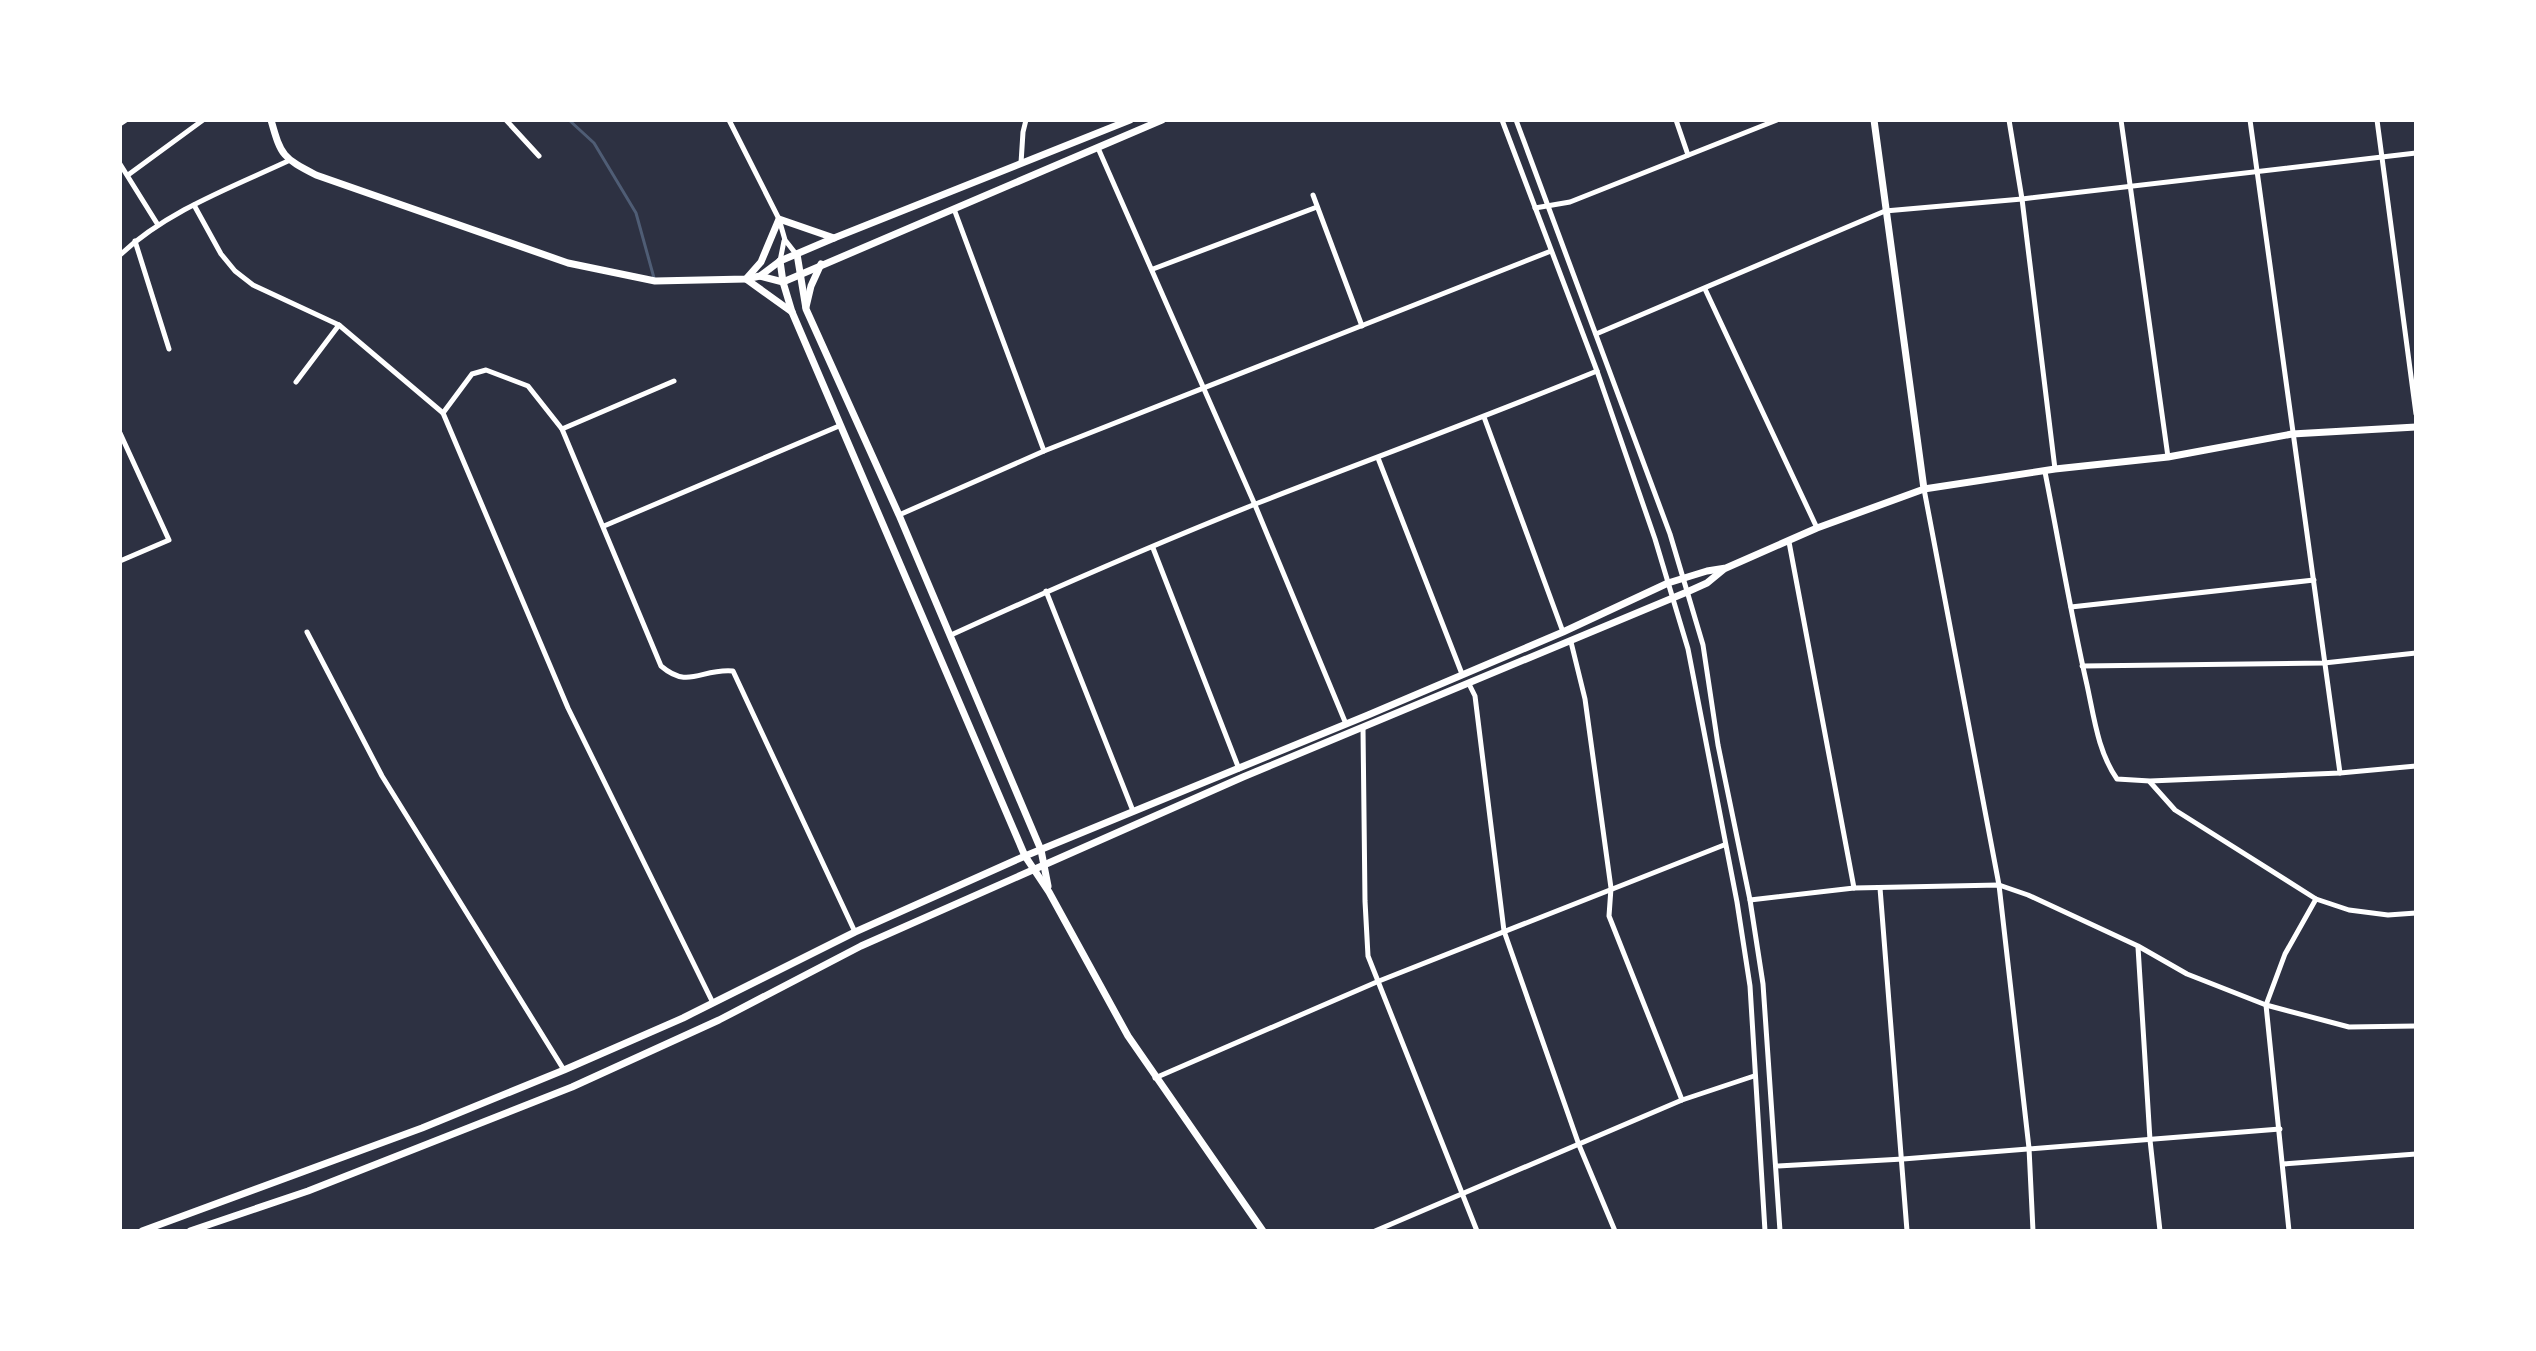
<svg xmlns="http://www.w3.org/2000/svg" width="2536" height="1351" viewBox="0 0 2536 1351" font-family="'Titillium Web',sans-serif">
<rect width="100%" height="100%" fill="#2d3142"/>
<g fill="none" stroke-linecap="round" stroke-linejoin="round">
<!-- stream -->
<path stroke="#4f5d75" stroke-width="3" d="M569 120 594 143 636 213 654 278"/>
<!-- minor -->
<g stroke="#fff" stroke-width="5">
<path d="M506 120 539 156"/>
<path d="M729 120 779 219 785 240 796 254"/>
<path d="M1502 120 1597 371 1655 539 1688 649 1737 902 1750 986 1765 1231"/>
<path d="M1516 120 1670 534 1703 645 1718 745 1750 900 1763 984 1780 1231"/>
<path d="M1676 120 1688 155"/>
<path d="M2009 120 2022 199 2055 469"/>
<path d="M2121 120 2168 457"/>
<path d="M2250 120 2340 773"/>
<path d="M2377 120 2416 414"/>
<path d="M120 124 126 120"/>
<path d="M1098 148 1255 505 1346 724"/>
<path d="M1021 163 1023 132 1026 120"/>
<path d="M120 164 158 225"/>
<path d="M128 175 203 120"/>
<path d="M1313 195 1362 326"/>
<path d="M194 205 221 254 235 271 253 285 339 325 443 413 568 708 713 1003"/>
<path d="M1535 208 1570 202 1777 120"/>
<path d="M954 209 1044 451"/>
<path d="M135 241 169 349"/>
<path d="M120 255C167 211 230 188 288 161"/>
<path d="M780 261 784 241"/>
<path d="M1153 269 1317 207"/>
<path d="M1705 289 1817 528"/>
<path d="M1596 334 1885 211 2022 199 2416 153"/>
<path d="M296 382 339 325"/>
<path d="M443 413 472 374 486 370 528 386 562 429 661 666C689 690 701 668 733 671L855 932"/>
<path d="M1484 417 1563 632"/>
<path d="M562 429 674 381"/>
<path d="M120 433 169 540 120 561"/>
<path d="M1378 458 1462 674"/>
<path d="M2045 472C2059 543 2071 615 2087 685 2094 717 2098 752 2117 779L2150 781 2340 773 2416 766"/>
<path d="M1924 489 1999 885 2029 1148 2033 1231"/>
<path d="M899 515 1044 451 1551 251"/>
<path d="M604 526 839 426"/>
<path d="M1789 542 1854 888"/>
<path d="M1153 548 1239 769"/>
<path d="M1046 591 1133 811"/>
<path d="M2071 607 2314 580"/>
<path d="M307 632 382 776 564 1070"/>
<path d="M951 635C1052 589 1155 544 1258 503 1371 459 1485 417 1597 371"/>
<path d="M1571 642 1585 699 1611 888 1609 916 1682 1100"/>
<path d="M2082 666 2324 663 2416 653"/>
<path d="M1469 684 1475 696 1504 931 1579 1145 1615 1231"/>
<path d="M1363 728 1365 901 1368 956 1477 1231"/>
<path d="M2150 782 2175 810 2316 899 2349 910 2388 915 2416 913"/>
<path d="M1880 888 1907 1231"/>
<path d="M1750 900 1854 888 1999 885 2028 895 2138 946 2187 974 2266 1005 2349 1027 2416 1026"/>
<path d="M2138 947 2150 1140 2160 1231"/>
<path d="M1155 1078 1379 981 1724 845"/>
<path d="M2283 1164 2416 1154"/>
<path d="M1776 1166 1903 1159 2280 1129"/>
<path d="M1375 1231 1682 1100 1754 1076"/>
<path d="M2289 1231 2266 1005 2285 954 2316 899"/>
</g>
<!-- tertiary -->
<g stroke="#fff" stroke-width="7">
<path d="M271 120C281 156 283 158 316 175L568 263 655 281 746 279 760 276 780 261 834 238 1130 120"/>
<path d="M1874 120 1924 489"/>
<path d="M797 254 806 309 899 515 1041 850 1048 886"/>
<path d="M780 261 783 282 792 312 1025 856 1049 892 1128 1036 1263 1231"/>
<path d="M760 276 783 282 1162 120"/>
<path d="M806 307 811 286 821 264"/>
<path d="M792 312 746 279 761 262 779 219 834 238"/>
<path d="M142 1231 422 1128 564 1070 683 1018 855 932 1025 856 1368 715 1563 632 1668 583 1707 571 1726 568 1817 528 1924 489 2055 469 2168 457 2292 434 2416 427"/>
<path d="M190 1231 308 1191 572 1087 719 1020 861 946 1243 777 1687 592 1707 583 1724 569"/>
</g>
</g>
<!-- border -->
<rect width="2536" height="1351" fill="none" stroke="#ffffff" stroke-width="244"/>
</svg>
